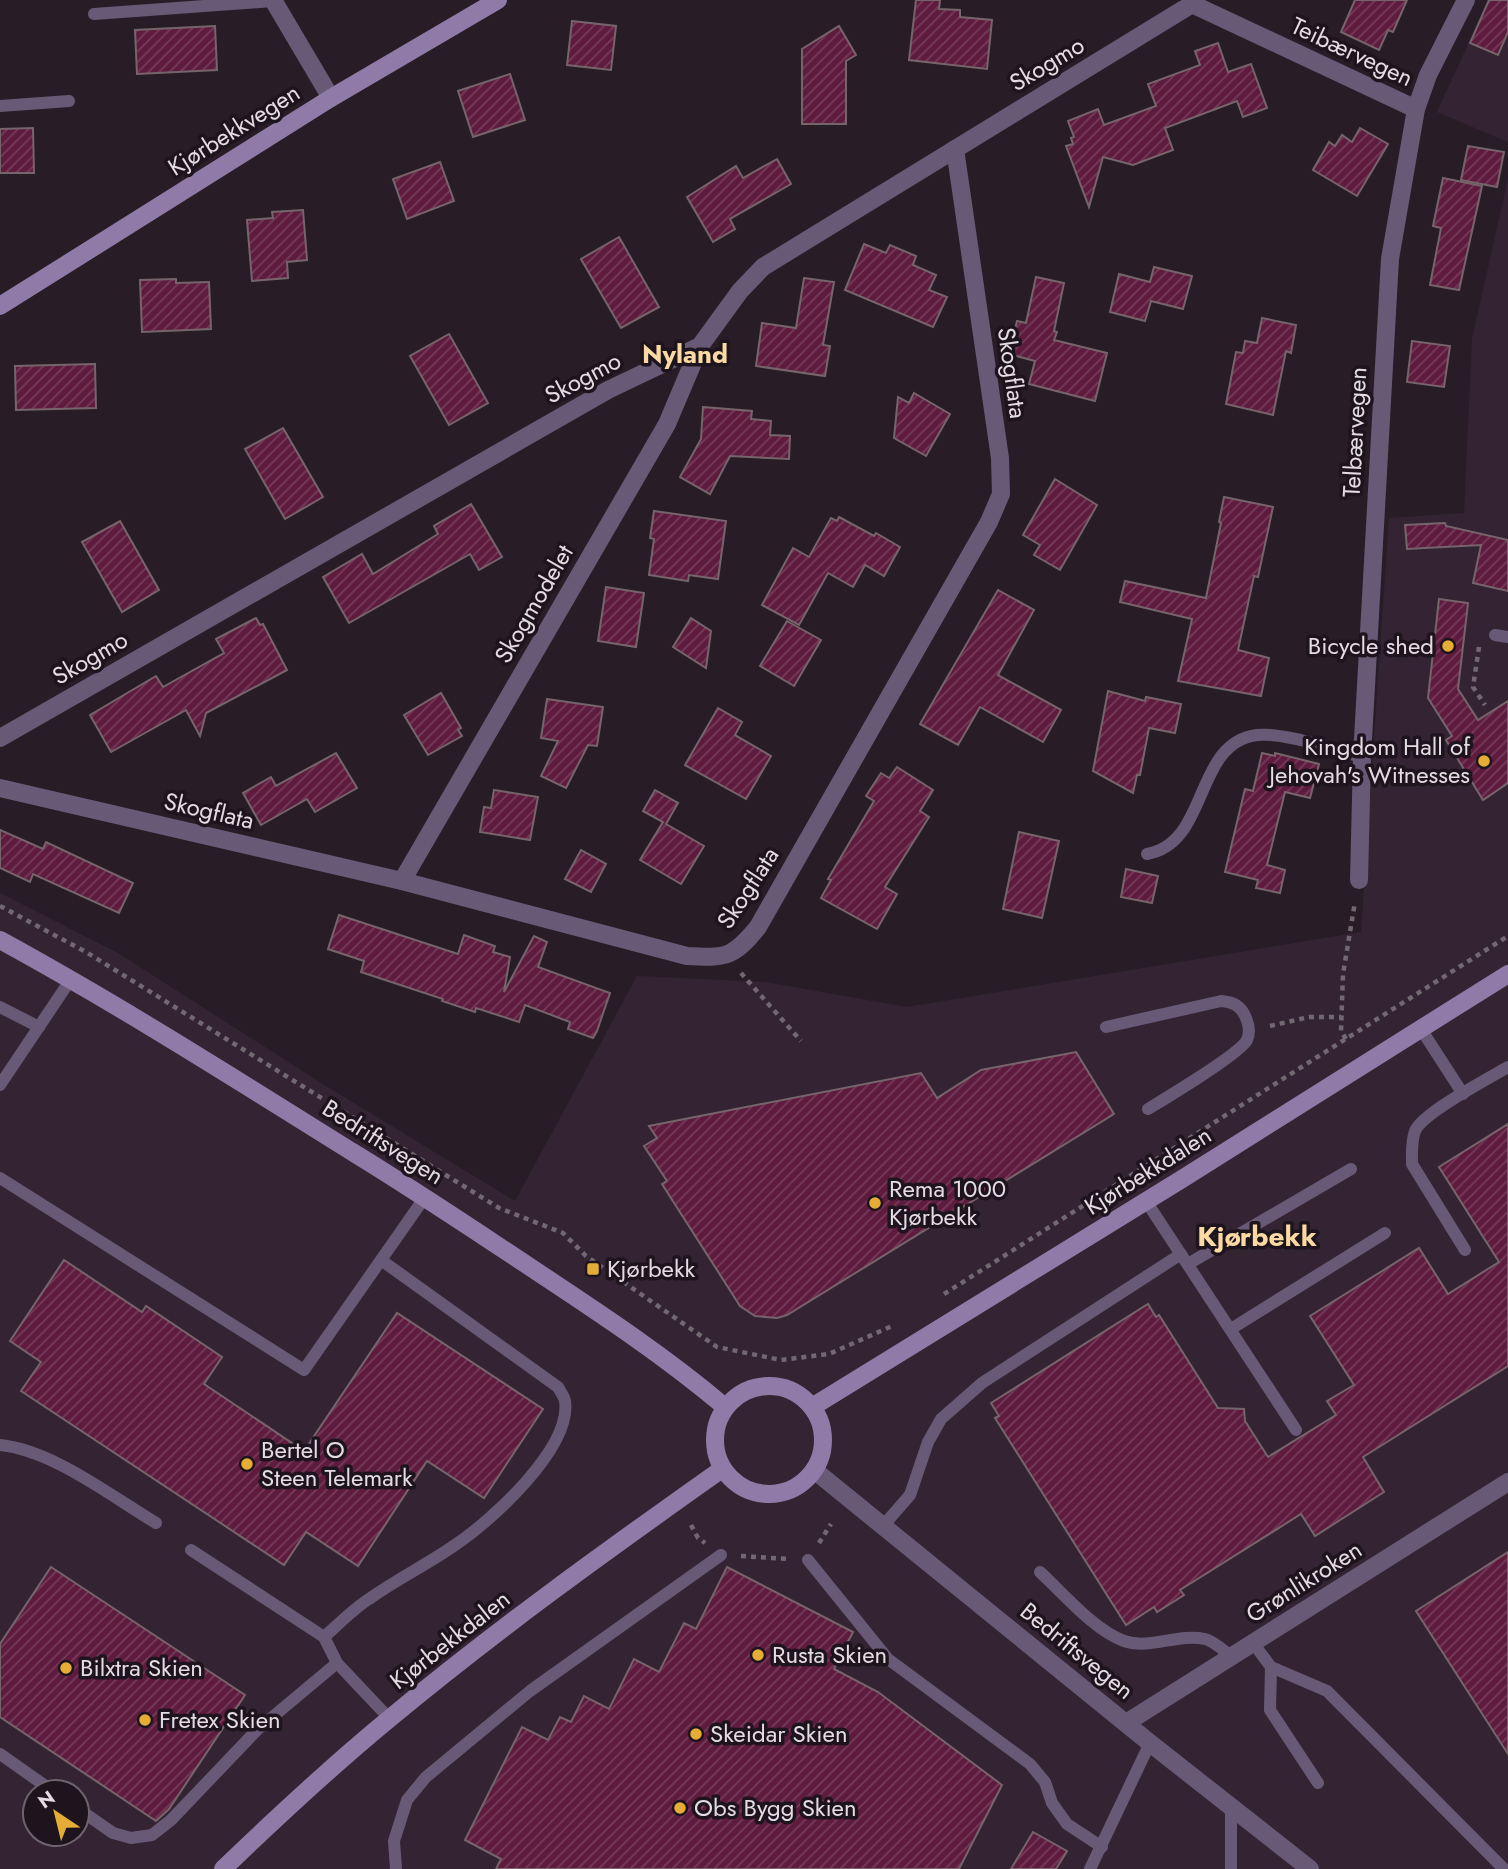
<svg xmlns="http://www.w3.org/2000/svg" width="1508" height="1869" viewBox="0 0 1508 1869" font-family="Jost,sans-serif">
<defs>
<pattern id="building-hatch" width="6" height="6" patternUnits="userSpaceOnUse" patternTransform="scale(1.75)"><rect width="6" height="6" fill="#5e1b3e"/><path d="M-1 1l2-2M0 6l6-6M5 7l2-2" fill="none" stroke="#753c5a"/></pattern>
</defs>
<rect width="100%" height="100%" fill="#281d27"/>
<!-- built -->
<g fill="#342433" fill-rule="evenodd">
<path d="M1488 0H1508V142L1437 112Z"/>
<path d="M1508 179V1869H0V893L118 953 321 1083 515 1201 637 976 765 982 907 1007 1361 932 1389 518 1464 513 1472 339ZM35 1792H77V1834H35Z"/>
</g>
<!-- building -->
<g fill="url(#building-hatch)" stroke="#76646b" stroke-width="2">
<path d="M916 0H940L939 9 960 10V17L992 20 987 69 909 60Z"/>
<path d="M1355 0H1407L1393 32 1388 30 1379 50 1341 32Z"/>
<path d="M1489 0H1508V32L1498 55 1470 43Z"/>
<path d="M572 21 616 26 611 70 567 65Z"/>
<path d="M215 26 217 70 137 74 135 30Z"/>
<path d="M839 26 856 55 846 61V124H802V49Z"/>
<path d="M1218 43 1228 72 1251 64 1267 108 1243 117 1237 101 1165 128 1173 150 1133 165 1103 157 1089 207 1066 146 1073 144 1071 138 1074 137 1068 121 1098 109 1104 125 1156 106 1148 84 1200 65 1195 51Z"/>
<path d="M510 74 525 120 473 137 458 91Z"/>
<path d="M33 128 34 173H0V129Z"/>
<path d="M1360 128 1388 144 1357 196 1313 170 1329 142 1335 146 1342 135 1352 142Z"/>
<path d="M1468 146 1504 152 1497 187 1461 180Z"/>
<path d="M777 159 791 184 730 219 735 229 713 242 687 197 736 166 743 178Z"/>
<path d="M440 162 454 201 407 219 393 179Z"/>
<path d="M1443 178 1482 186 1459 290 1430 285 1441 228 1433 226Z"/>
<path d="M303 210 307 260 287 262 288 278 252 281 247 220 273 218 272 212Z"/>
<path d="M619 237 659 307 621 328 581 259Z"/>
<path d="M864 244 886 253 890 245 916 256 913 265 936 275 929 290 947 297 933 327 845 290Z"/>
<path d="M1154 267 1192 276 1183 309 1151 301 1145 321 1110 312 1119 274 1150 282Z"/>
<path d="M1036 277 1064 283 1054 331 1057 332 1054 340 1107 353 1095 401 1029 384 1035 361 1009 354 1017 321 1026 323Z"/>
<path d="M804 278 834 282 823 345 830 346 825 376 756 366 762 323 796 328Z"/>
<path d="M176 279V283L209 282 211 329 142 332 140 280Z"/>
<path d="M1262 318 1296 325 1291 353 1286 351 1273 415 1226 404 1236 352 1243 353 1245 341 1257 343Z"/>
<path d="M449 334 488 403 449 425 410 356Z"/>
<path d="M1412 341 1450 346 1444 387 1407 382Z"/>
<path d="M95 364 96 408 16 410 15 366Z"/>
<path d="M914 393 950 414 926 456 894 438 898 397 909 403Z"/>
<path d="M703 407 752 411 751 419 771 421 770 435 790 436 789 459 730 456 710 494 680 477 701 439Z"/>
<path d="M283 428 323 497 285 519 245 449Z"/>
<path d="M1055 479 1097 505 1060 570 1034 555 1040 545 1023 535Z"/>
<path d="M1224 497 1273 507 1258 577 1254 576 1238 650 1269 658 1261 696 1178 681 1192 619 1120 602 1125 581 1206 598 1221 523 1219 522Z"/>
<path d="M471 504 502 557 479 570 470 554 349 623 323 577 362 554 373 574 438 534 434 526Z"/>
<path d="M654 511 726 521 718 579 689 575 688 581 649 575 654 539 650 538Z"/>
<path d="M839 517 874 536 876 533 900 547 884 576 865 565 853 587 828 573 799 625 762 605 793 548 809 557 831 518 837 521Z"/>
<path d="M120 521 159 590 122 612 82 542Z"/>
<path d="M1445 523 1446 526 1508 540V591L1473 583 1481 545 1407 549 1405 525Z"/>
<path d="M606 587 644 593 636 647 598 641Z"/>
<path d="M998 590 1034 610 998 675 1061 710 1043 742 980 707 958 745 920 724Z"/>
<path d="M1439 599 1468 603 1458 689 1478 720 1508 701V783L1483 800 1446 740 1452 736 1428 698Z"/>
<path d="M256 618 260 625 263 624 287 670 206 713 200 736 186 710 111 752 90 715 156 676 163 687 224 653 216 639Z"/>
<path d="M691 618 711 631 706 668 673 647Z"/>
<path d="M787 621 821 640 794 686 760 666Z"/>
<path d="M1108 691 1145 701 1146 697 1181 704 1175 733 1149 728 1140 775H1137L1133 793 1093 771Z"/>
<path d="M441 693 461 728 458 730 462 736 428 755 404 715Z"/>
<path d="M547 699 603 707 597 746 588 745 566 788 541 776 558 741 541 738Z"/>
<path d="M718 708 742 722 735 735 771 756 746 799 685 765Z"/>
<path d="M336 753 357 788 315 812 307 799 261 825 243 793 271 777 276 786Z"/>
<path d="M1262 753 1275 756V753L1319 764 1310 798 1285 792 1267 865 1285 870 1280 893 1256 888 1258 880 1225 872 1245 789 1253 791Z"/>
<path d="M897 767 933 790 920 811 929 817 885 887 897 894 877 929 821 898 831 880 828 879 874 801 866 796 881 773 889 778Z"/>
<path d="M494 790 538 797 530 840 480 832 484 807 491 808Z"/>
<path d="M655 790 678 803 666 824 704 846 681 884 640 860 663 822 643 811Z"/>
<path d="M0 830 43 849 46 842 133 883 119 913 33 874 30 882 0 868Z"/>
<path d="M1019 832 1059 841 1042 918 1003 909Z"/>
<path d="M581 850 606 864 591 892 565 879Z"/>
<path d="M1126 869 1158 876 1152 903 1121 897Z"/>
<path d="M339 915 458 954 464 935 495 946 493 952 510 957 504 992 534 936 547 942 538 967 610 993 597 1031 593 1038 568 1029 570 1022 525 1005 519 1022 476 1008 475 1012 442 1001 443 999 361 972 364 961 328 949Z"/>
<path d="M1076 1052 1114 1114 787 1315 777 1318 755 1316 740 1306 662 1184 667 1181 644 1146 657 1138 649 1126 921 1073 937 1098 981 1070Z"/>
<path d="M1508 1124V1366L1363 1457 1384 1492 1315 1536 1301 1514 1180 1590 1184 1595 1157 1612 1154 1607 1126 1625 995 1418 999 1416 991 1403 1148 1304 1156 1317 1159 1315 1218 1408 1244 1409 1245 1421 1268 1457 1336 1415 1327 1401 1354 1385 1310 1316 1419 1248 1448 1294 1499 1262 1439 1167Z"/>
<path d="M64 1260 142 1312 146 1306 222 1357 204 1384 304 1451 397 1313 543 1409 484 1498 427 1461 358 1566 306 1532 284 1565 21 1391 41 1362 10 1341Z"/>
<path d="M1508 1552V1754L1416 1611Z"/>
<path d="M51 1567 245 1695 169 1809 156 1821 0 1717V1644Z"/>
<path d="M727 1567 853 1632 834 1669 878 1692 1002 1785 959 1869H496L501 1859 465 1840 522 1727 548 1740 560 1717 571 1722 584 1696 609 1709 634 1659 659 1672 684 1623 696 1629Z"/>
<path d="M1033 1832 1067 1851 1056 1869H1011Z"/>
</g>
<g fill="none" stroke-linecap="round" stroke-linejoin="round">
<!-- path -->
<g stroke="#726871" stroke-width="4.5" stroke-dasharray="5 5" stroke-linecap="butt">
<path d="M1479 647 1473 687 1485 705"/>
<path d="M0 906 86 952 499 1208 563 1233 586 1256 717 1347 781 1360 829 1354 892 1326"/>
<path d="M741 973 801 1041"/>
<path d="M1270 1026 1309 1017H1341"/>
<path d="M1346 1039 1341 1031 1343 974 1355 902"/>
<path d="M944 1294 1508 936"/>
<path d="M691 1525 698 1538 705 1543"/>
<path d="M819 1543 831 1524"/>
<path d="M741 1556 788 1559"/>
</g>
<!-- lane -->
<g stroke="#685a76" stroke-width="12">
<path d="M94 14 273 1"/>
<path d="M0 106 69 101"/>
<path d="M1495 635 1508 637"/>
<path d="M1147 854C1210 843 1193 743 1257 735 1285 732 1334 750 1362 757"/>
<path d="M0 1007 39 1027"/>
<path d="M1106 1027 1221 1001C1234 1002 1241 1006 1246 1018 1249 1025 1250 1033 1247 1040 1240 1054 1166 1098 1148 1109"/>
<path d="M1421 1029 1463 1094"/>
<path d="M0 1085 71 979"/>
<path d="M0 1178 304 1370 425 1197"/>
<path d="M1146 1201 1296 1430"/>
<path d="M1465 1250 1412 1164C1412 1153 1411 1142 1415 1131 1422 1113 1489 1078 1508 1067"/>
<path d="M1188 1264 1351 1169"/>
<path d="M1231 1329 1385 1233"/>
<path d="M0 1445C52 1450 111 1496 156 1523"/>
<path d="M883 1526 910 1495 928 1442 941 1419 982 1383 1181 1254"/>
<path d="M191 1550 324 1637 337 1663 389 1718"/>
<path d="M808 1560 888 1659 1030 1764 1045 1782 1052 1803 1067 1824 1102 1847"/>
<path d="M1040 1572C1064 1594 1094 1630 1124 1641 1150 1650 1178 1633 1205 1639 1214 1641 1224 1651 1232 1657"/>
<path d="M324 1637C339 1624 353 1609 369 1599 397 1579 428 1564 455 1545 491 1521 572 1448 565 1401 564 1396 560 1391 558 1387L381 1260"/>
<path d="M1253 1643 1271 1667 1327 1691 1504 1869"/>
<path d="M1271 1667 1270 1710 1318 1783"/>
<path d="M0 1754 54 1792"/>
<path d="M77 1808 113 1833 131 1838 152 1835 171 1820 257 1730 337 1663"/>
<path d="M396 1869 394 1841 407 1800 426 1777 530 1691 721 1555"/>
<path d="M1090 1869 1150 1743"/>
<path d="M1231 1869V1807"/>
</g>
<!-- street -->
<g stroke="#685a76" stroke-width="18">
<path d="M273 0 331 98"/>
<path d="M1192 4 1416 109"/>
<path d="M0 738 608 390 700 346 740 291 763 267 1192 4 1190 0"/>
<path d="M0 788 402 881 687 956C726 958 733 958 758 927L989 522 1001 494 1000 458 955 149"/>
<path d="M1359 880 1362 757 1390 259 1416 109 1428 75 1466 0"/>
<path d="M402 881 667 424 700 346"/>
<path d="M814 1470 1150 1743 1310 1869"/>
<path d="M1126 1723 1508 1482"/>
</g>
<!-- secondary -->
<g stroke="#907aa7" stroke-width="18">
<path d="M0 306 331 98 498 0"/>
<path d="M0 940C121 1006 237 1080 354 1153 416 1191 476 1231 536 1271 601 1314 666 1357 725 1407"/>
<circle cx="769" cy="1440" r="54"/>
<path d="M812 1407 1182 1179 1508 974"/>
<path d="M223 1869C277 1817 332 1766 389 1719 496 1630 609 1549 722 1469"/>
</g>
</g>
<!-- markers -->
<g fill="#e6ad36" stroke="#1e141e" stroke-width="2.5">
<circle cx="1448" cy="646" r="7"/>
<circle cx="1484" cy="761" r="7"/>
<circle cx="875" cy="1203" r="7"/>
<rect x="586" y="1262" width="14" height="14" rx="3.5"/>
<circle cx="247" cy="1464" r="7"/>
<circle cx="758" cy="1655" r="7"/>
<circle cx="66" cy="1668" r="7"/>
<circle cx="145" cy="1720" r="7"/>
<circle cx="696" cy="1734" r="7"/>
<circle cx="680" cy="1808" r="7"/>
</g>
<g text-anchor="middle" stroke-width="7" stroke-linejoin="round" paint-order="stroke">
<!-- street labels -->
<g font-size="24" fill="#e4dce3" stroke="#1e141e">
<text transform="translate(1352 52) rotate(25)" y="8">Teibærvegen</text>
<text transform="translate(1047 64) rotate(-31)" y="8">Skogmo</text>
<text transform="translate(234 130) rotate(-32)" y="8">Kjørbekkvegen</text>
<text transform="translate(1012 373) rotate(82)" y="8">Skogflata</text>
<text transform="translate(583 378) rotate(-28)" y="8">Skogmo</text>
<text transform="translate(1355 432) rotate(-87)" y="8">Telbærvegen</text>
<text transform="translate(534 604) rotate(-60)" y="8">Skogmodelet</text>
<text transform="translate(90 658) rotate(-30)" y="8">Skogmo</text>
<text transform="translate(209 811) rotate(13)" y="8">Skogflata</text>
<text transform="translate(748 888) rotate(-57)" y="8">Skogflata</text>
<text transform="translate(383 1142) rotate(32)" y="8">Bedriftsvegen</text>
<text transform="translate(1148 1171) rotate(-32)" y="8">Kjørbekkdalen</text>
<text transform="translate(1304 1582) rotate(-32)" y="8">Grønlikroken</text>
<text transform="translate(450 1640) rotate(-38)" y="8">Kjørbekkdalen</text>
<text transform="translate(1077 1651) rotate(39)" y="8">Bedriftsvegen</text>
</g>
<!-- poi labels -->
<g font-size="24" fill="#e4dce3" stroke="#1e141e" text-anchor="start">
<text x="1434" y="654" text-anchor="end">Bicycle shed</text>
<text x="1470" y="755" text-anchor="end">Kingdom Hall of<tspan x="1470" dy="28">Jehovah's Witnesses</tspan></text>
<text x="889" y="1197">Rema 1000<tspan x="889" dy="28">Kjørbekk</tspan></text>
<text x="607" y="1277">Kjørbekk</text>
<text x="261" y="1458">Bertel O<tspan x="261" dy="28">Steen Telemark</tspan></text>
<text x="772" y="1663">Rusta Skien</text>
<text x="80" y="1676">Bilxtra Skien</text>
<text x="159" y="1728">Fretex Skien</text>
<text x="710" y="1742">Skeidar Skien</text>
<text x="694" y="1816">Obs Bygg Skien</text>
</g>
<!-- neighbourhood labels -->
<g font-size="26" font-weight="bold" fill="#fadaa2" stroke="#1e141e">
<text x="685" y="363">Nyland</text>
</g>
<!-- quarter labels -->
<g font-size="28" font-weight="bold" fill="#fadaa2" stroke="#1e141e">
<text x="1257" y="1246">Kjørbekk</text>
</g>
</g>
<!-- north arrow -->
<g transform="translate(56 1813) rotate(325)"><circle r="33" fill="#1e141e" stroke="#6d646d" stroke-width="2"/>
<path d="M0-5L12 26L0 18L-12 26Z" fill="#e6ad36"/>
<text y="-10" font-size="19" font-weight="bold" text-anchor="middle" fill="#e4dce3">N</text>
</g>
</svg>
